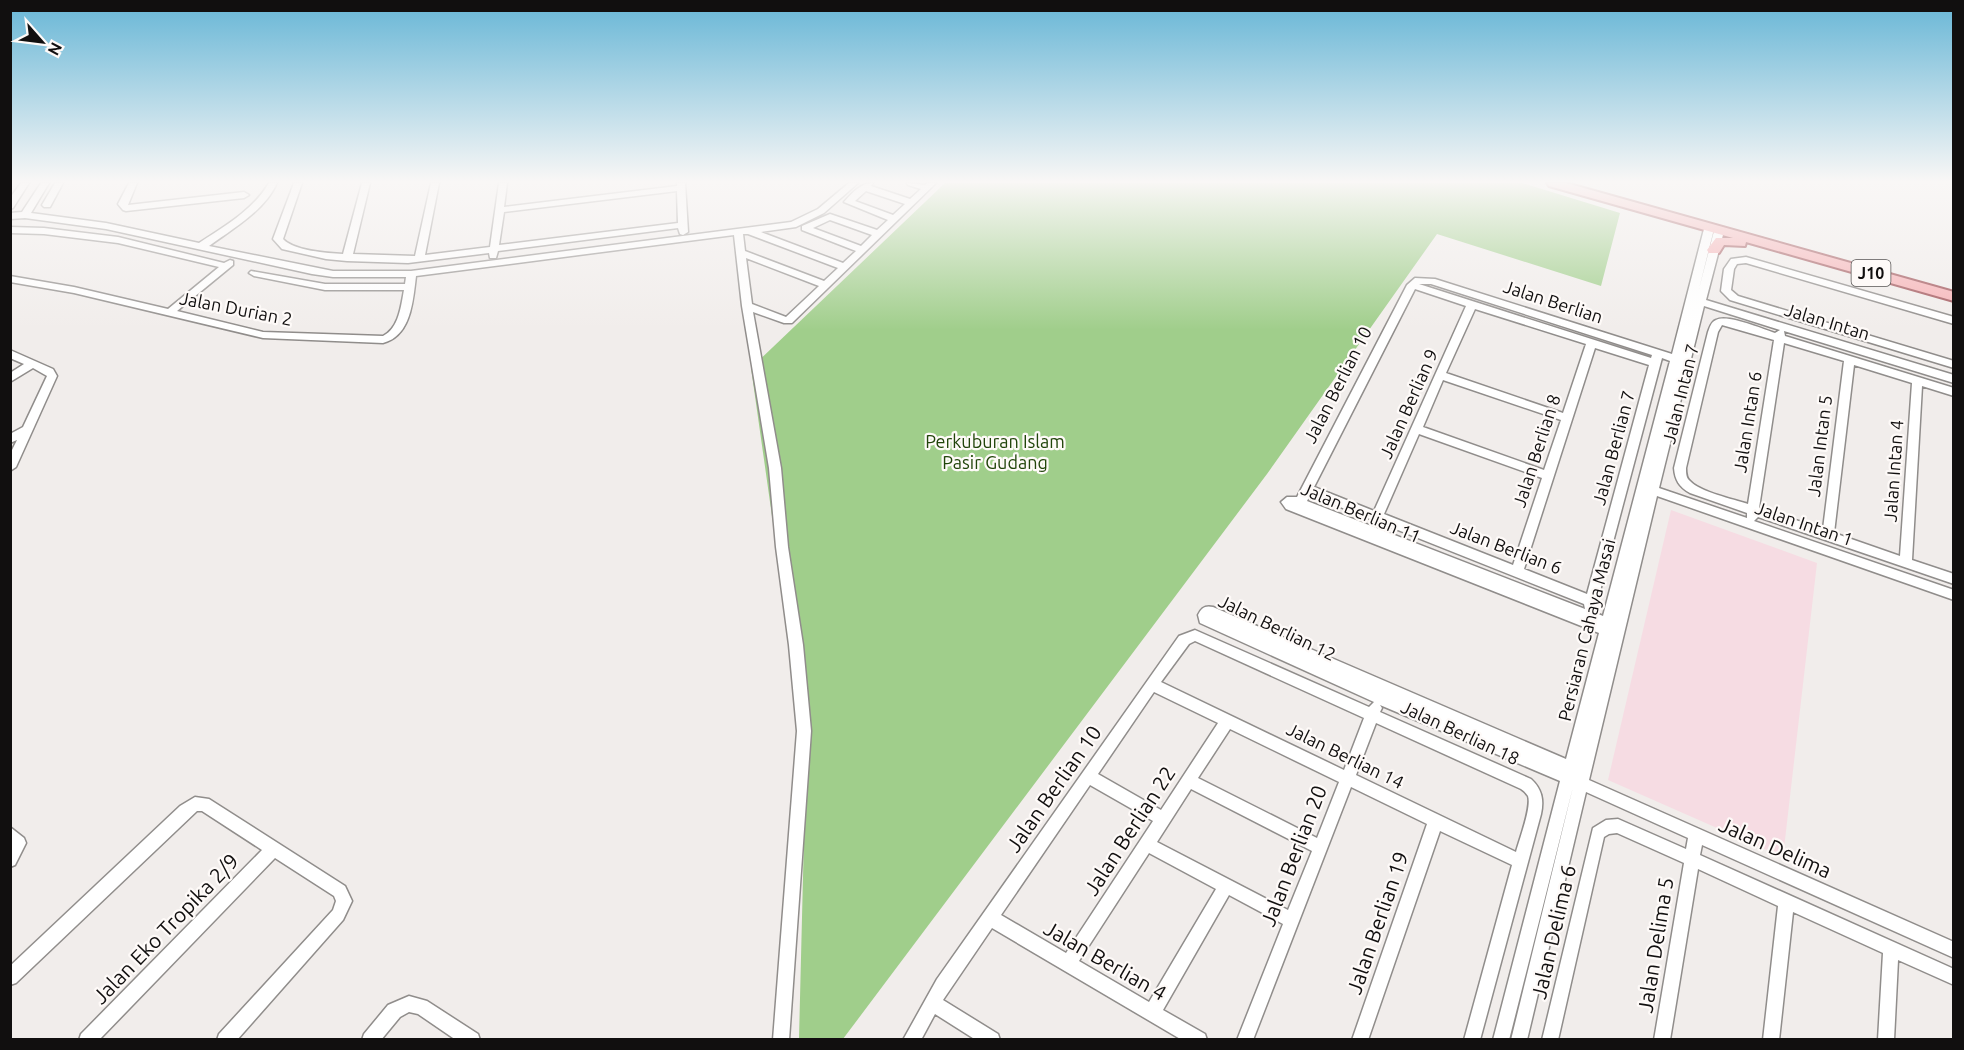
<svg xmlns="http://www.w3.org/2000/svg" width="1964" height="1050" viewBox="0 0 1964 1050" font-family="Ubuntu,sans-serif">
<rect width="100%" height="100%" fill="#f1edeb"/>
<!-- education -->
<path fill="#f6dce3" d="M1671 510 1817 563 1783 857 1608 780Z"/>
<!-- green -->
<path fill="#a0ce8b" d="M945 183H1522L1620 213 1601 286 1437 234 1267 474 843 1039H799L806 756 751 368Z"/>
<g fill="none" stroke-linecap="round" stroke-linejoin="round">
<!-- minor casing -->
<g stroke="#908d8b" stroke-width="3">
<g id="minor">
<path d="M21 183H29L13 208 10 209V198Z"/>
<path d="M41 183H49L31 213 106 223 199 243C225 226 253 210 269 183H277C264 211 234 228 209 246L333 271H411L791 222 818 209 849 183H858L824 213 796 227 761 232 843 263 856 251 802 230V226L830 214 877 230 888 220 844 202C853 192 861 183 873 183L871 186 910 199 921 189 908 185 907 183 925 185 927 183H936L792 323H784L753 312 781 468 788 547 803 645 811 731 789 1040H773L797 731 789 645 776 547 769 468 742 306 734 235 416 276C413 301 411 336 383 343L263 338 74 293 10 282V276L74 287 168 309 219 267 118 243 44 234 10 233V227L44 228 118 237 224 263 230 260 233 261V265L177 311 263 332 383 336C399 328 401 306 404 290H325L254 276 249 273 251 271 325 284H405L406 277H333L312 274 106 229 25 218 10 219V213L22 212ZM866 191 905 204 893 215 855 201ZM830 220 872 235 861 246 813 228ZM743 234H748L838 268 824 281 745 251ZM746 258 819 286 786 317 752 304Z"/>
<path d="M55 183H63L50 207H44L42 205Z"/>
<path d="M129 183H137L128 205 244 192 249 195 244 198 126 211 123 210 118 204Z"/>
<path d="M294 183H302L283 239C294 251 327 253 343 254L362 183H370L353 254 415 256 431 183H439L425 255 490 247 499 183H507L504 207 677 186V183H685L688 232 683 235 680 234 678 228 498 251 496 258H490L489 253 408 263 347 261 326 259 282 249 273 239ZM677 191 678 223 499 245 504 212Z"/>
<path d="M1709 226 1714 229 1699 289 1714 231 1719 228 1724 231 1706 300 1954 375V383L1784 331 1785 336 1954 388V396L1922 386 1912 560 1954 574V584L1758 517 1754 521 1954 590V600L1657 496 1589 780 1954 942V958L1702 845 1700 855 1954 969V985L1898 960 1894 1040H1878L1883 953 1793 912 1779 1040H1763L1778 906 1698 869 1670 1040H1654L1684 863 1617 833 1609 834 1604 837 1558 1040H1542L1593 828 1606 820 1618 819 1686 849 1688 838 1586 792 1527 1040H1511L1573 787 1509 1040H1493L1560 781 1380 705 1382 708 1380 712 1531 779C1542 789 1544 800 1541 814L1480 1040H1464L1512 865 1440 831 1368 1040H1352L1427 824 1351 787 1253 1040H1237L1283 924 1229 895 1163 1010 1205 1034 1207 1040H1182L992 928 943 1000 998 1034 1000 1040H976L935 1014 921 1040H903L937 979 1179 636 1195 630 1369 707 1374 702 1200 623 1198 615C1201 608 1205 605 1213 607L1566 759 1599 633 1286 509 1281 502 1287 497H1297L1407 285 1415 278 1435 279 1672 354 1704 229ZM1419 284H1431L1652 355 1651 358ZM1415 289 1466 306 1374 511 1314 487ZM1704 306 1780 330 1775 333C1762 329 1728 314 1716 320 1711 322 1710 327 1708 332L1674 468C1675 480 1679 487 1690 493L1747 513V518L1659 488ZM1475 309 1586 344 1563 413 1446 373ZM1722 325 1774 340 1748 504C1733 499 1700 492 1690 481 1686 478 1686 473 1686 468L1718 332ZM1784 343 1844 361 1823 529 1759 508ZM1595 348 1649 365 1587 594 1524 569ZM1662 358 1670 361 1603 616 1591 611 1596 606ZM1854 365 1912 383 1900 556 1834 533ZM1443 380 1561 420 1544 470 1423 427ZM1419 434 1542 478 1513 565 1384 514ZM1310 495 1584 604 1585 609 1307 501ZM1195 641 1364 718 1344 770 1161 682 1189 644ZM1154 692 1218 723 1161 810 1098 774ZM1376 723 1521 789C1524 791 1526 793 1528 796 1532 807 1519 840 1516 852L1356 775ZM1230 729 1339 782 1317 838 1198 778ZM1090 785 1153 821 1066 953 1001 915ZM1191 789 1312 851 1288 910 1157 842ZM1149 853 1216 889 1149 1002 1079 961Z"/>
<path d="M1746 257 1954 317V324L1746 263 1737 264 1734 269 1731 290 1738 296 1954 361V368L1730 300 1721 291 1724 269 1731 259Z"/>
<path d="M10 350 53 369 57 376 16 467 10 471V454L17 440 10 443V434L23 427 47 376 33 368 10 382V373L24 364 10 358Z"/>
<path d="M195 797 209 799 345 886 352 901 343 920 237 1040H217L219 1034 333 910 336 901 334 896 275 858 99 1040H79L81 1034 262 850 202 811H197L16 983 10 985V966L180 806Z"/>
<path d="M10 827 24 838 26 843 15 865 10 867Z"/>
<path d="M409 996 427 1001 478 1034 480 1040H456L418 1014 409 1012 400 1017 381 1040H362L364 1034 388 1005Z"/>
</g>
</g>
<!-- major casing -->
<g stroke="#a2575c" stroke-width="4">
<path id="major" d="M1547 183H1566L1954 292V301L1746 242 1745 246 1724 245 1719 253H1709L1707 250 1716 238H1733L1549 186Z"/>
</g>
<!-- minor -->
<use href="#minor" fill="#fff" fill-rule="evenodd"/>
<!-- major -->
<use href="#major" fill="#f6b2b6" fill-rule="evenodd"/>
</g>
<!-- sky -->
<linearGradient id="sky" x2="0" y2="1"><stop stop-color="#67b6d6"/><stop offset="0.55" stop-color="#f9f7f6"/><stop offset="1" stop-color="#f9f7f6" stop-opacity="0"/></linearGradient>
<rect width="1964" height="330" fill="url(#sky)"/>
<g text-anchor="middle" stroke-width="4.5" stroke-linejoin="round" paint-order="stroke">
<!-- shield labels -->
<rect fill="#fefaf8" stroke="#585655" stroke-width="1.5" x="1851.5" y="260" width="39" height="26" rx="4.5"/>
<g font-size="16" font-weight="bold" fill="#110f0f">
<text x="1871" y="279">J10</text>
</g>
<!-- street labels -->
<g font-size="18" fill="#110f0f" stroke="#fefaf8">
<text transform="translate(1553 302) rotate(18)" y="6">Jalan Berlian</text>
<text transform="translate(236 309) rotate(11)" y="6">Jalan Durian 2</text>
<text transform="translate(1827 322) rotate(17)" y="6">Jalan Intan</text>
<text transform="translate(1338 385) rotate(-63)" y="6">Jalan Berlian 10</text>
<text transform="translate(1681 394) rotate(-76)" y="6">Jalan Intan 7</text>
<text transform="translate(1409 404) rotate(-66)" y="6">Jalan Berlian 9</text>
<text transform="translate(1748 422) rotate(-81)" y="6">Jalan Intan 6</text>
<text transform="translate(1820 446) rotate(-83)" y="6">Jalan Intan 5</text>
<text transform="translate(1614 448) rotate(-75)" y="6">Jalan Berlian 7</text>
<text transform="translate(1537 451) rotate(-72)" y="6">Jalan Berlian 8</text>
<text transform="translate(1894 471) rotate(-86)" y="6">Jalan Intan 4</text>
<text transform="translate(1361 513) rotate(23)" y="6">Jalan Berlian 11</text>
<text transform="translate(1804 524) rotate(19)" y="6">Jalan Intan 1</text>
<text transform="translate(1506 548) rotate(21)" y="6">Jalan Berlian 6</text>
<text transform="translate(1277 628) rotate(26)" y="6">Jalan Berlian 12</text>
<text transform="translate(1587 630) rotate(-76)" y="6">Persiaran Cahaya Masai</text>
<text transform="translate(1460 733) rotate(25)" y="6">Jalan Berlian 18</text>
<text transform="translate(1345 756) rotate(26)" y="6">Jalan Berlian 14</text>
</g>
<!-- park labels -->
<g font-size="18" fill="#21450a" stroke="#fefaf8">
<text x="995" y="448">Perkuburan Islam<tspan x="995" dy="21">Pasir Gudang</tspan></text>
</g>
<!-- near-street labels -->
<g font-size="21" fill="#110f0f" stroke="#fefaf8">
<text transform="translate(1054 789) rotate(-55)" y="7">Jalan Berlian 10</text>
<text transform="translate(1130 831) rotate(-57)" y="7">Jalan Berlian 22</text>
<text transform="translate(1775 848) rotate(24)" y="7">Jalan Delima</text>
<text transform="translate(1294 856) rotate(-69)" y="7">Jalan Berlian 20</text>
<text transform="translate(1378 923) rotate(-71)" y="7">Jalan Berlian 19</text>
<text transform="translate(166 929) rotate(-46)" y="7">Jalan Eko Tropika 2/9</text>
<text transform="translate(1554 932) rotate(-77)" y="7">Jalan Delima 6</text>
<text transform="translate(1656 945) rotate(-81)" y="7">Jalan Delima 5</text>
<text transform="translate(1105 961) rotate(30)" y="7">Jalan Berlian 4</text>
</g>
</g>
<!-- border -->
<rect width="1964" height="1050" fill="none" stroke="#110f0f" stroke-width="24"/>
<!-- north arrow -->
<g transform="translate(42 42) rotate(118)" stroke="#fefaf8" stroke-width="4.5" paint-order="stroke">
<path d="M0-4.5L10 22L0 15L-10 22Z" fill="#110f0f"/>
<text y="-9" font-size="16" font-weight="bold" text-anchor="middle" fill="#110f0f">N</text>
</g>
</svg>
